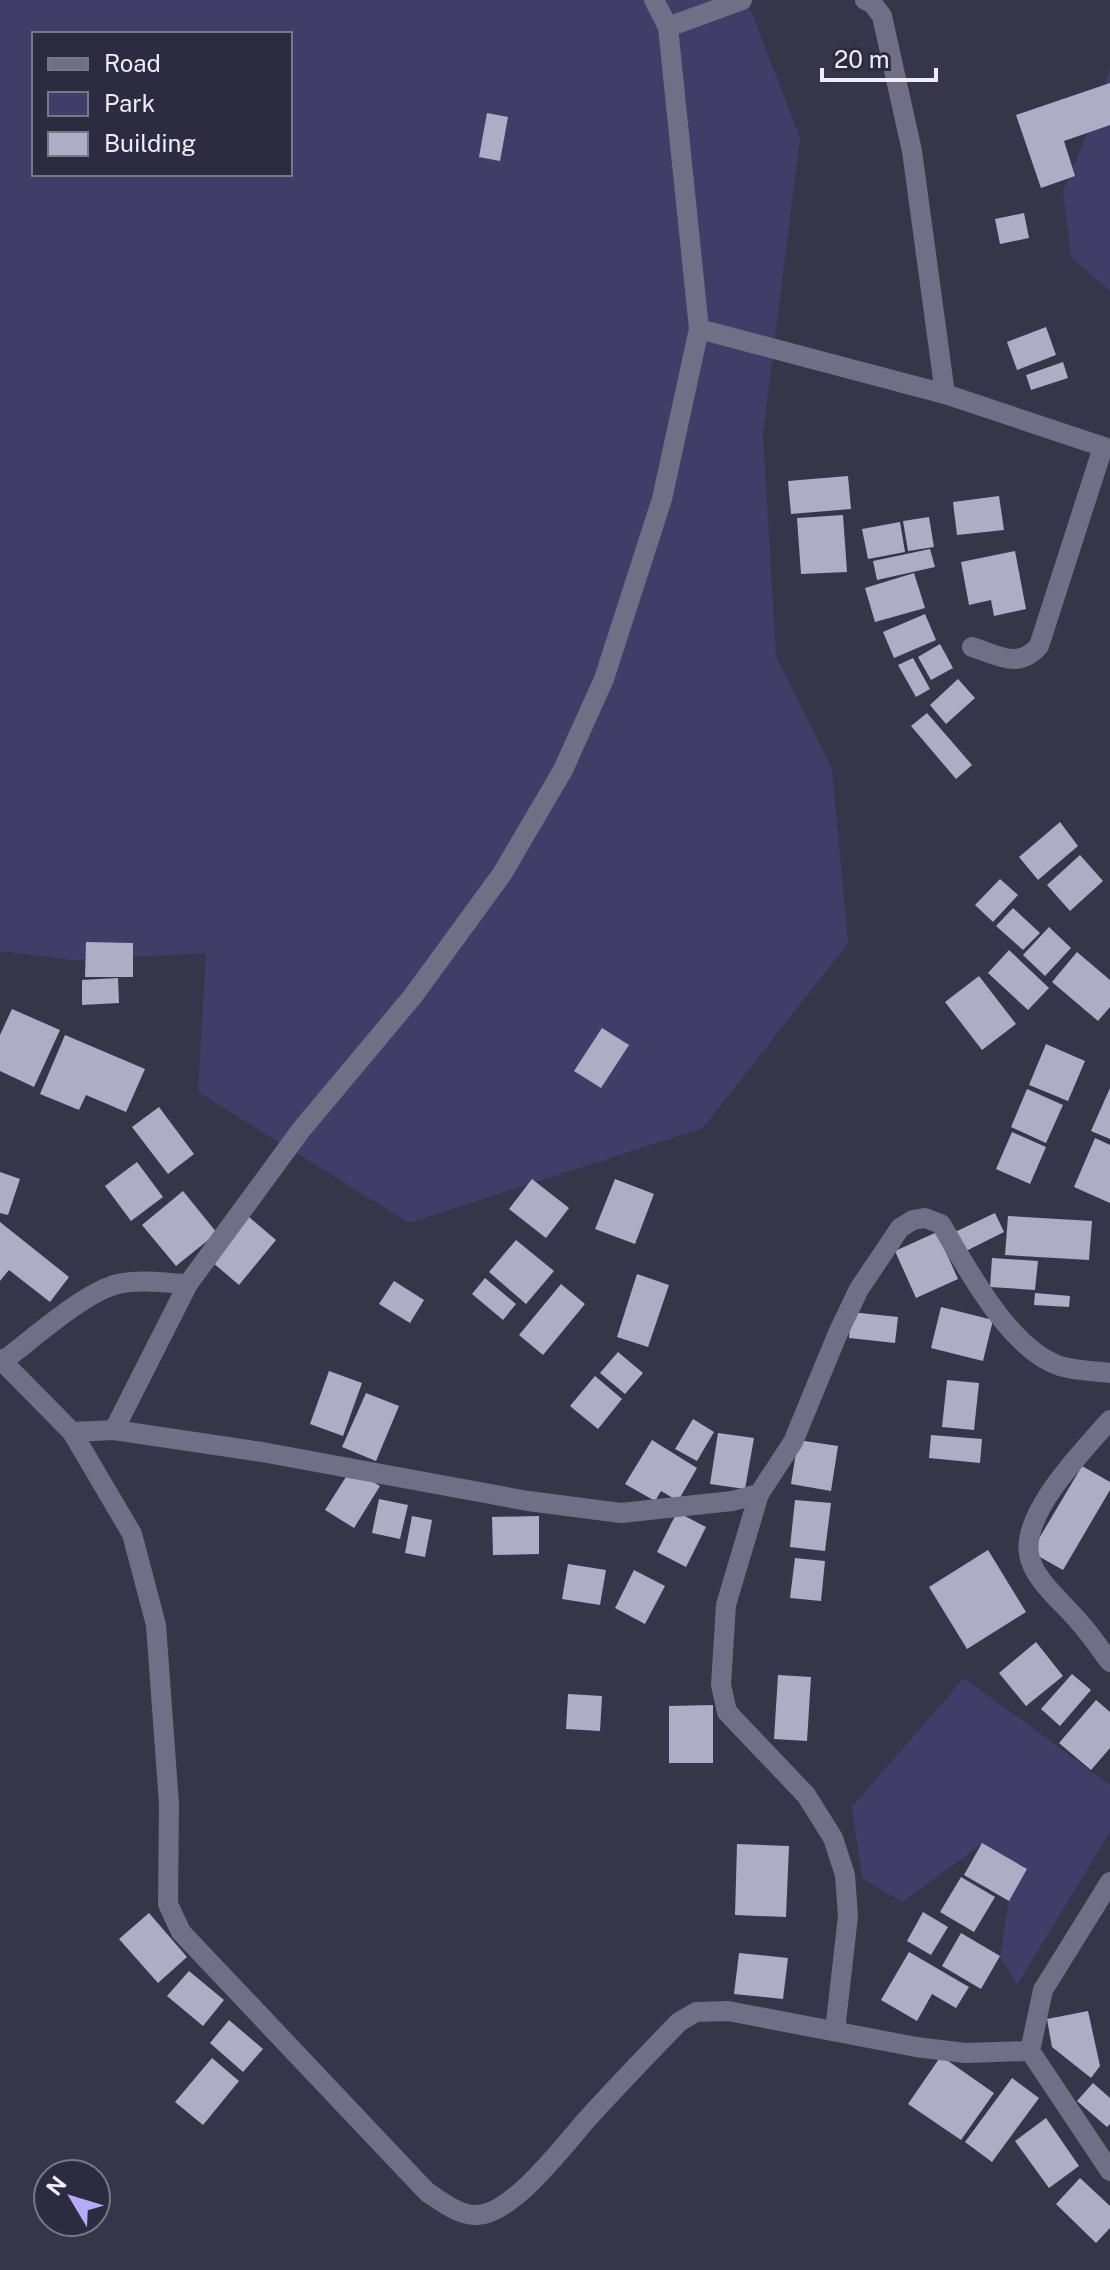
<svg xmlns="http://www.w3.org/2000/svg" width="1110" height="2270" viewBox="0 0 1110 2270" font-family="'Public Sans',sans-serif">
<rect width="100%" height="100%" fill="#36354a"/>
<!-- green -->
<g fill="#423d68" fill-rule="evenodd">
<path d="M0 0H747L800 138 763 434 776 656 832 769 848 943 703 1128 409 1223 198 1092 206 953 73 960 0 951ZM34 34H290V174H34Z"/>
<path d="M1110 68V291L1071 257 1063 191 1093 120Z"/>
<path d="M964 1678 1110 1785V1832L1017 1985 1000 1956 1009 1901 1027 1869 982 1844 902 1902 862 1878 852 1807Z"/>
</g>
<!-- building -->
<g fill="#aeadc6">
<path d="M1110 83V125L1064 141 1075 176 1041 188 1016 115Z"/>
<path d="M487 113 508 117 500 161 479 157Z"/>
<path d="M1024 213 1029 238 1000 244 995 219Z"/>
<path d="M1046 327 1056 355 1017 370 1007 342Z"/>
<path d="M1063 362 1068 378 1031 390 1026 375Z"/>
<path d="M848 476 851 509 791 514 788 481Z"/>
<path d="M999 496 1004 530 957 535 953 502Z"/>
<path d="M843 515 847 572 801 574 797 518Z"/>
<path d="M929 517 934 547 908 551 903 521Z"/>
<path d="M900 522 905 552 868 559 862 529Z"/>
<path d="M930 549 935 567 877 580 873 561Z"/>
<path d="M1015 551 1026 609 994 616 991 600 969 605 961 562Z"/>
<path d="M914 573 925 608 875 622 865 588Z"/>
<path d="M925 614 936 640 894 658 883 632Z"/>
<path d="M940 644 953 668 931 680 918 657Z"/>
<path d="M913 658 930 689 916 697 898 665Z"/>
<path d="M958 679 975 698 946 724 930 705Z"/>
<path d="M927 713 972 765 956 779 911 726Z"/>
<path d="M1060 822 1078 846 1038 880 1019 857Z"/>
<path d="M1080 855 1103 881 1070 911 1047 885Z"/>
<path d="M1000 879 1018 895 993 922 975 905Z"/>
<path d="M1013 908 1040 933 1023 950 996 926Z"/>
<path d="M1049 927 1071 948 1045 976 1023 955Z"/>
<path d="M86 942 133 943V977H85Z"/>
<path d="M1009 950 1049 988 1028 1010 988 973Z"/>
<path d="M1077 952 1110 980V1007L1098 1021 1052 982Z"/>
<path d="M979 976 1016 1024 982 1050 945 1002Z"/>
<path d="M118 978 119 1003 82 1005V980Z"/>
<path d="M12 1009 60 1030 34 1087 0 1071V1035Z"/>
<path d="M602 1028 629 1045 601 1088 574 1071Z"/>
<path d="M65 1035 145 1069 126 1112 86 1095 79 1110 40 1094Z"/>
<path d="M1046 1044 1085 1061 1068 1101 1029 1085Z"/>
<path d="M1110 1088V1139L1091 1131Z"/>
<path d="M1027 1089 1063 1105 1046 1143 1011 1127Z"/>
<path d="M159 1107 194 1154 168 1174 132 1127Z"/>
<path d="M1012 1132 1046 1147 1030 1184 996 1169Z"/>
<path d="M1095 1138 1110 1145V1203L1074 1187Z"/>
<path d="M137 1162 163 1197 131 1221 105 1186Z"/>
<path d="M0 1172 20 1179 8 1215 0 1213Z"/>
<path d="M532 1179 569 1208 546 1238 509 1209Z"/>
<path d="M615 1179 654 1194 635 1244 595 1229Z"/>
<path d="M183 1191 217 1233 176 1266 142 1225Z"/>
<path d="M995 1213 1004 1232 964 1252 955 1232Z"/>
<path d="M1008 1216 1092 1221 1089 1260 1005 1255Z"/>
<path d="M249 1217 276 1240 239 1285 212 1262Z"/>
<path d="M0 1222 69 1277 50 1302 9 1270 0 1281Z"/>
<path d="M937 1232 958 1279 916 1298 895 1251Z"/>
<path d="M516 1240 554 1271 526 1304 489 1272Z"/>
<path d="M992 1258 1038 1261 1035 1290 990 1287Z"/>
<path d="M637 1274 669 1285 648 1347 617 1337Z"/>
<path d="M485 1278 516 1304 503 1320 472 1294Z"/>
<path d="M394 1281 424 1300 410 1323 379 1304Z"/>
<path d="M561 1284 585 1304 543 1355 519 1335Z"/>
<path d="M1035 1293 1070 1296 1069 1307 1034 1305Z"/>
<path d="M941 1307 993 1320 983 1361 931 1348Z"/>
<path d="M851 1312 898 1317 895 1343 849 1338Z"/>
<path d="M618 1352 643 1373 625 1394 600 1373Z"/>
<path d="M329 1371 362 1383 343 1436 310 1424Z"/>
<path d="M595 1376 622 1399 598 1429 570 1406Z"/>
<path d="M947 1380 979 1383 974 1430 942 1427Z"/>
<path d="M366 1393 399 1406 376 1461 342 1447Z"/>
<path d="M693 1419 714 1432 697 1461 675 1449Z"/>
<path d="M718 1433 754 1438 745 1489 710 1484Z"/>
<path d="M931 1435 982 1439 980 1463 929 1458Z"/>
<path d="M652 1440 697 1468 678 1501 661 1491 655 1501 625 1484Z"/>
<path d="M798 1440 838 1446 831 1491 791 1484Z"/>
<path d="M1082 1466 1110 1482V1490L1063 1570 1031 1552Z"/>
<path d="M351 1469 380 1486 354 1528 325 1510Z"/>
<path d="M379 1499 408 1505 400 1539 372 1533Z"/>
<path d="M795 1500 831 1503 825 1551 790 1547Z"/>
<path d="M677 1512 706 1527 686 1567 657 1552Z"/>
<path d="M412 1516 432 1520 425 1557 405 1553Z"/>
<path d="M539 1516V1554L493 1555 492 1517Z"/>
<path d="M988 1550 1026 1612 967 1649 929 1587Z"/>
<path d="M795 1558 825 1561 821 1601 790 1598Z"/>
<path d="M568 1564 606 1570 600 1605 562 1599Z"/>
<path d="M634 1570 665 1586 645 1624 615 1608Z"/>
<path d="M1036 1642 1063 1676 1026 1706 999 1673Z"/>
<path d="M1072 1674 1091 1690 1060 1726 1041 1709Z"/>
<path d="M778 1675 811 1677 807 1741 774 1739Z"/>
<path d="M568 1694 602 1696 600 1731 566 1729Z"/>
<path d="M1096 1700 1110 1712V1748L1091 1770 1059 1743Z"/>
<path d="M713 1705V1763H669V1706Z"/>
<path d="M982 1843 1027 1869 1009 1901 964 1875Z"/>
<path d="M737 1844 789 1846 786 1917 735 1915Z"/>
<path d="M961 1877 995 1897 974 1932 940 1912Z"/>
<path d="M923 1912 948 1927 931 1955 907 1941Z"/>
<path d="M149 1913 187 1957 158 1983 119 1939Z"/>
<path d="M961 1933 1000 1956 981 1989 942 1966Z"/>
<path d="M909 1952 969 1987 956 2008 932 1994 917 2021 881 2000Z"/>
<path d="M739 1953 788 1958 783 1999 734 1994Z"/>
<path d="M189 1971 224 2000 203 2026 167 1996Z"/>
<path d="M1088 2011 1100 2066 1091 2078 1052 2047 1047 2019Z"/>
<path d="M229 2020 263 2049 243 2072 210 2043Z"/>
<path d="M941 2056 994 2093 961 2140 908 2104Z"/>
<path d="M212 2058 239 2081 203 2125 175 2102Z"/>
<path d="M1012 2078 1039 2098 992 2162 965 2142Z"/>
<path d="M1093 2083 1110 2098V2124L1107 2127 1077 2101Z"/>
<path d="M1046 2118 1079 2166 1049 2188 1015 2141Z"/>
<path d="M1080 2178 1110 2206V2228L1096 2243 1056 2204Z"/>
</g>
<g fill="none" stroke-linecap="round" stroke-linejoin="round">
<!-- minor -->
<g stroke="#706f86" stroke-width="20">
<path d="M654 0 668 27"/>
<path d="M865 0 872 3 882 16 912 151 945 394"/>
<path d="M699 329 945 394 1110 449"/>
<path d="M972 647C998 655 1018 670 1039 646L1103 447"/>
<path d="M0 1359 72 1432 132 1534 156 1625 169 1804 168 1904 181 1932 427 2192C441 2201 459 2216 477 2215 514 2214 566 2142 590 2116 619 2084 649 2053 679 2022L696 2012 728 2011 916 2047 965 2053 1030 2051"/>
<path d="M3 1361C33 1339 84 1292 118 1284 141 1279 165 1283 188 1284"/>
<path d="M1110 1420C1084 1450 1022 1512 1029 1554 1033 1580 1065 1604 1080 1623 1091 1635 1100 1649 1110 1662"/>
<path d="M114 1430 188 1284 301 1130 413 996 502 874 563 770 604 679 662 499 699 329 668 27 742 0"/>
<path d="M72 1432 114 1430 262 1452 528 1501 621 1513 732 1501 759 1494 793 1442 838 1333 859 1289 900 1228 913 1220 925 1218 941 1224C967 1268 1009 1349 1060 1366 1076 1371 1094 1371 1110 1373"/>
<path d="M759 1494 726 1605 721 1685 727 1712 806 1795 833 1838 845 1875 848 1916 835 2031"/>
<path d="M1110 1882 1043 1990 1030 2051 1110 2171"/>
</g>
</g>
<!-- legend -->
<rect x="32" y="32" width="260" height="144" fill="#2c2b3f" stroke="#797889" stroke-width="2"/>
<rect x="48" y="58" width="40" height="12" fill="#706f86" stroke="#797889" stroke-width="2"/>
<text x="104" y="72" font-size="24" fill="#ecebf9">Road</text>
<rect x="48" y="92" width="40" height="24" fill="#423d68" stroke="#797889" stroke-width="2"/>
<text x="104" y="112" font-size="24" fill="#ecebf9">Park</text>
<rect x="48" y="132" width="40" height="24" fill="#aeadc6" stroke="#797889" stroke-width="2"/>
<text x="104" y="152" font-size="24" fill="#ecebf9">Building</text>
<!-- north arrow -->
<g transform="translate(72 2198) rotate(308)"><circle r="38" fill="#2c2b3f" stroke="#797889" stroke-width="2"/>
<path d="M0-6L14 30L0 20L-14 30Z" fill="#b3adf9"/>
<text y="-12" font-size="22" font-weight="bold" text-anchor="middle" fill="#ecebf9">N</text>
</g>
<!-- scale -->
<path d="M822 68v12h114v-12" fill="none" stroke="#ecebf9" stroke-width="4"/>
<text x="834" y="68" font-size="24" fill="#ecebf9" stroke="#2c2b3f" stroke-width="6" paint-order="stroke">20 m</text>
</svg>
